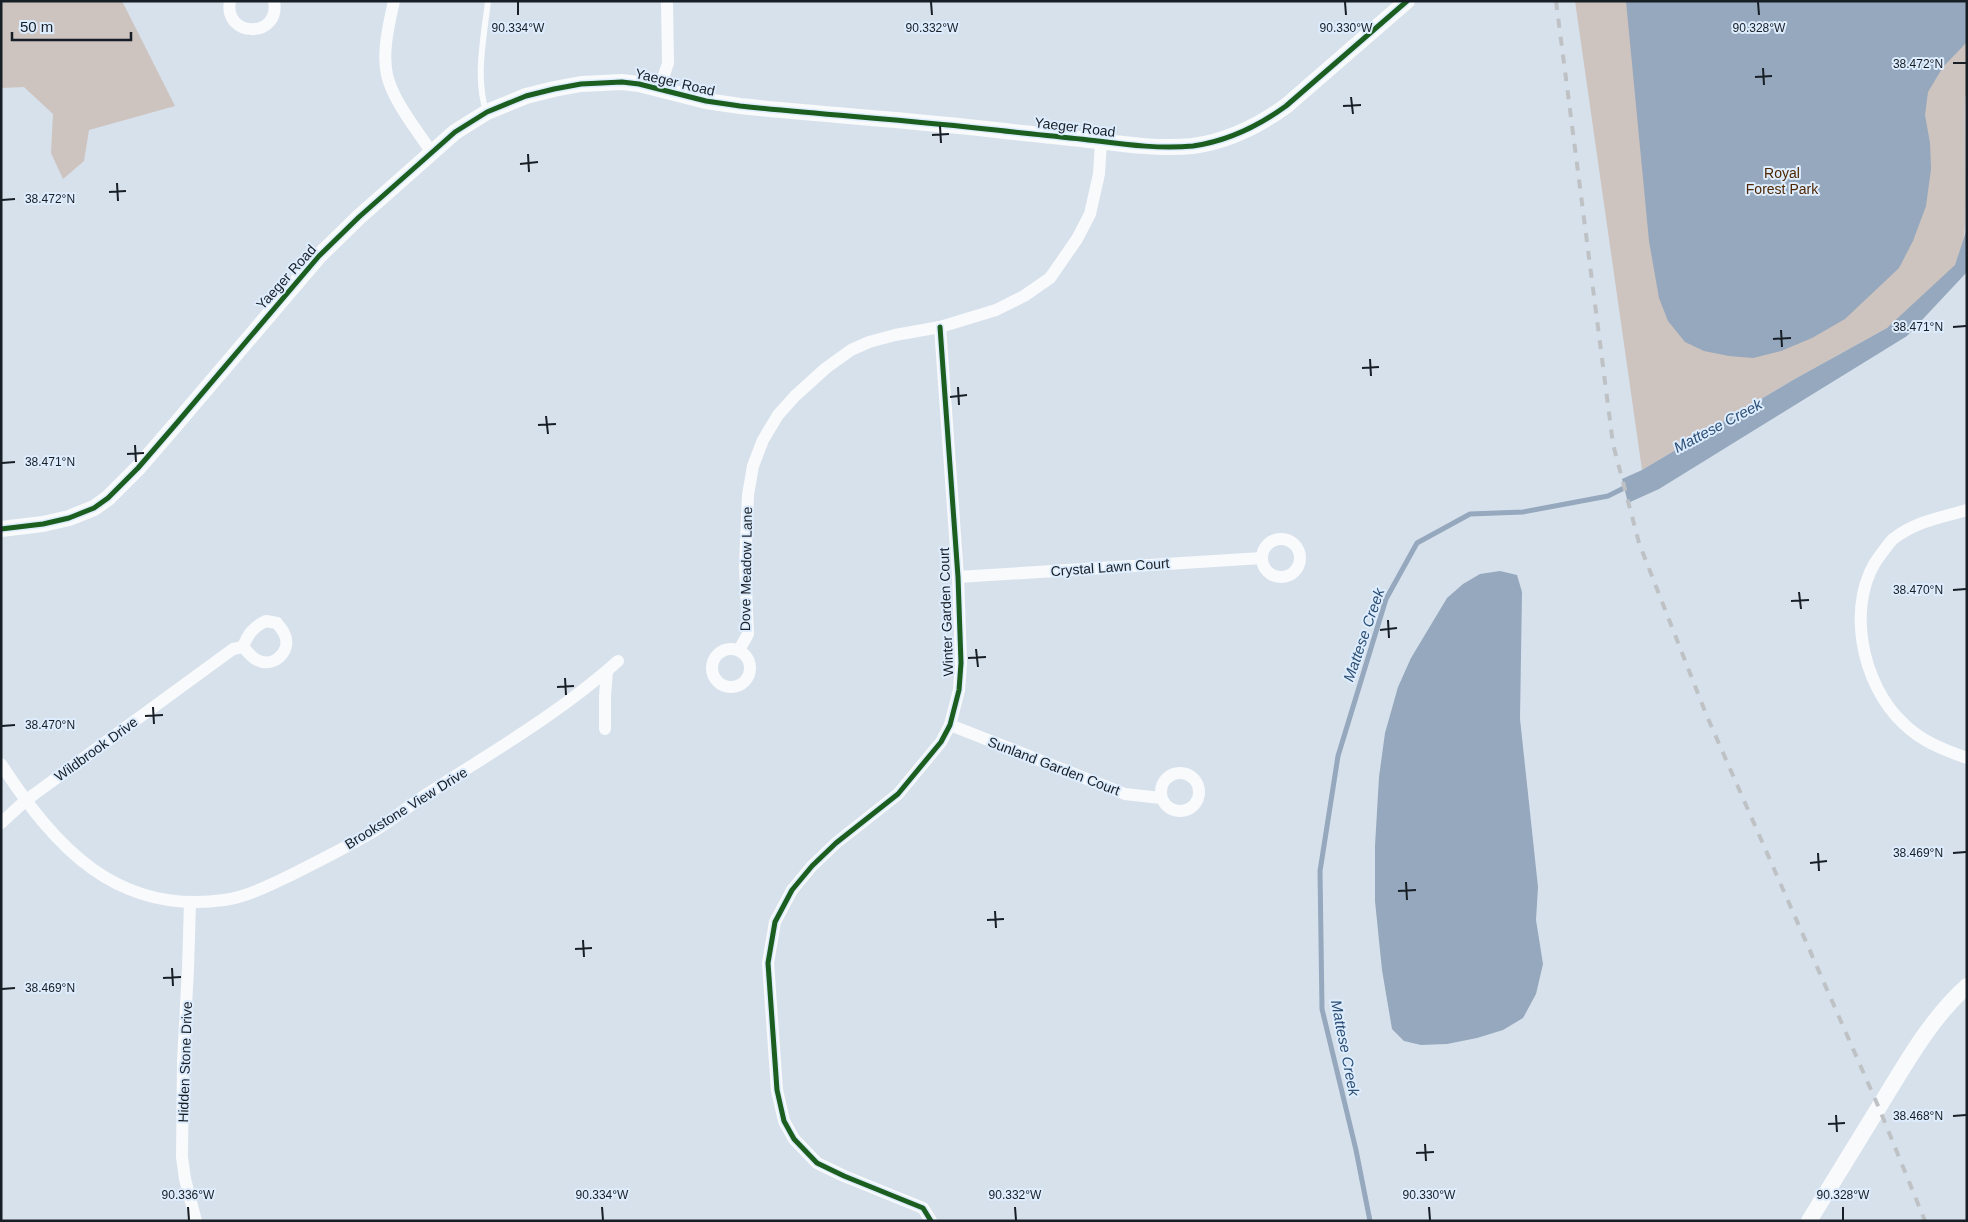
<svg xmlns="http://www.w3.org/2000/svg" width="1968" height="1222" viewBox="0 0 1968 1222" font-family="Arial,sans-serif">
<rect width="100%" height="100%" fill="#d7e1ec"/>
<!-- green -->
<g fill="#cdc3bf">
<path d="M1 1H122L175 106 89 130 84 161 63 179 51 153 53 114 24 87 1 88Z"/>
<path d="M1575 1H1967V95L1965 97C1964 154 1968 212 1962 269L1887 328 1793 380 1642 470Z"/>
</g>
<!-- water -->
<g fill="#95a8bd">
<path d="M1626 1H1967V42L1943 67 1928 92 1925 115 1930 143 1931 169 1926 206 1913 241 1899 268 1845 319 1812 338 1781 351 1753 358 1729 356 1704 351 1685 342 1668 321 1659 298 1649 241Z"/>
<path d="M1967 229V272L1907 336 1659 489 1628 503 1622 479 1642 470 1793 380 1887 328 1955 265Z"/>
<path d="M1500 571 1517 575 1522 592 1520 719 1538 887 1536 920 1543 964 1536 994 1523 1018 1503 1030 1477 1038 1447 1044 1421 1045 1404 1041 1392 1029 1382 970 1375 901V846L1379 777 1385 733 1398 687 1411 658 1447 598 1463 584 1480 574Z"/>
</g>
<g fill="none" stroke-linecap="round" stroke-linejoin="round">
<!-- stream -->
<path stroke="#95a8bd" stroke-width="5" d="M1370 1221 1356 1150 1322 1009 1320 871 1338 756 1386 599 1417 543 1470 514 1523 512 1608 496 1630 485"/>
<!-- service -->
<path stroke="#f9fafc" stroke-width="6" d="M486 111C475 77 484 37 488 1"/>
<!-- minor -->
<g stroke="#f9fafc" stroke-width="12">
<path d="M230 1C223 38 281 39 274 1"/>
<path d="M394 1C389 24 382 51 387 75 393 101 417 130 432 153"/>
<path d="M660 88 668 63 667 1"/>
<path d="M1967 510C1939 518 1917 521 1893 539 1889 543 1885 549 1881 554 1844 601 1861 685 1904 724 1921 741 1944 750 1967 758"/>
<circle cx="1281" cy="558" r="19"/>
<path d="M958 577 1262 558"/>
<path d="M266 621 277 623C279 626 282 629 284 633 293 650 274 669 257 660 252 658 247 651 243 647 248 634 253 627 266 621Z"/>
<circle cx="731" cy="668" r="19"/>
<path d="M739 650 748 634 745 565 748 495 753 466 763 440 778 415 795 396 826 368 851 350 869 342 895 335 940 327 996 310 1024 296 1050 278 1077 239 1090 214 1099 174 1101 142"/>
<path d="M950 725 1125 794 1161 798"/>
<path d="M605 729V696L607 671"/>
<path d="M1 764C55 847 116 915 224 900 247 897 270 885 291 875 319 861 347 847 374 831 392 820 409 806 427 794 492 752 560 713 618 661"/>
<circle cx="1180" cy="792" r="19"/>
<path d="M1 823 25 801 233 649 243 647"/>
<path d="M190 903 188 969 183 1061 182 1157 185 1179 196 1221"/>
<path d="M931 1221 923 1208 844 1176 817 1163 794 1139 784 1121 777 1090 768 963 775 922 792 890 812 866 836 843 898 794 941 742 950 725 959 690 961 663 958 577 940 327"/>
</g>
<!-- tertiary -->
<g stroke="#f9fafc" stroke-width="16">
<path d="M1 529 43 524 69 518 94 508 108 498 138 468 176 424 319 256 359 217 455 132 487 112 526 96 554 89 581 84 622 82 639 84 706 101 740 106C825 115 911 120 996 130 1030 134 1064 137 1098 141 1129 145 1161 149 1193 146 1228 141 1257 127 1286 106L1407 1"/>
<path d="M1809 1221C1832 1183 1856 1145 1879 1107 1905 1065 1930 1019 1967 986"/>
</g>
<!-- rail -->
<path stroke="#bfc2c5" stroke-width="4" stroke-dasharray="9 9" stroke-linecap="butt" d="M1556 1 1613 444 1639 543 1706 714 1879 1108 1925 1221"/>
<!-- cycleway casing -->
<g stroke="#deedfe" stroke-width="8">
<g id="cycleway">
<path d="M1 529 43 524 69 518 94 508 108 498 138 468 176 424 319 256 359 217 455 132 487 112 526 96 554 89 581 84 622 82 639 84 706 101 740 106C825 115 911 120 996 130 1030 134 1064 137 1098 141 1129 145 1161 149 1193 146 1228 141 1257 127 1286 106L1407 1"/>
<path d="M931 1221 923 1208 844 1176 817 1163 794 1139 784 1121 777 1090 768 963 775 922 792 890 812 866 836 843 898 794 941 742 950 725 959 690 961 663 958 577 940 327"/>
</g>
</g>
<!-- cycleway -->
<use href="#cycleway" stroke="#1b5e20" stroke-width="5"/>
</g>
<!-- ticks -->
<path fill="none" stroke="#171e25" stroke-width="2" d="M518 2V15M931 2 932 15M1345 2 1346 15M1758 2 1759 15M1953 63H1966M1763 68 1764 85M1755 77 1772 76M1351 97 1353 114M1343 106 1361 105M940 126 941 143M932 135 949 134M528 154 529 172M520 164 538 162M117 183 118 201M109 192 126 191M2 200 15 199M1953 327 1966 326M1781 330 1782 347M1773 339 1791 338M1370 359 1371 376M1362 368 1379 367M958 387 959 405M950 397 967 395M546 416 548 434M538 425 556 424M135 445 136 462M127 454 144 453M2 463 15 462M1953 590 1966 589M1799 592 1801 609M1791 601 1809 600M1388 620 1389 638M1380 630 1397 628M976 649 978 667M968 658 986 657M565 678 566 695M557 687 574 686M153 707 154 724M145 716 163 715M2 726 15 725M1818 853 1819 871M1953 853 1966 852M1810 863 1827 861M1406 882 1407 900M1398 891 1416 890M995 911 996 928M987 920 1004 919M583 940 584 957M575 949 592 948M172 968 173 986M163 978 181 977M2 989 15 988M1836 1115 1837 1132M1953 1116 1966 1115M1828 1124 1845 1123M1425 1144 1426 1161M1416 1153 1434 1152M188 1207 189 1220M602 1207 603 1220M1015 1207 1016 1220M1429 1207 1430 1220M1843 1207V1220"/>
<g text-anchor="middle" stroke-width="4" stroke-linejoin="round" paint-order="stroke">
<!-- street labels -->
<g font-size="14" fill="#171e25" stroke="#deedfe">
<text transform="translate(675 82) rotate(13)" y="5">Yaeger Road</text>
<text transform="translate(1075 127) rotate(7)" y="5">Yaeger Road</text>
<text transform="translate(286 277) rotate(-48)" y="5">Yaeger Road</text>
<text transform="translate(1110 567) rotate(-4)" y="5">Crystal Lawn Court</text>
<text transform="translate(746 569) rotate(-89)" y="5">Dove Meadow Lane</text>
<text transform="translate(946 612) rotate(-92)" y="5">Winter Garden Court</text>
<text transform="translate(96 749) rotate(-36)" y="5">Wildbrook Drive</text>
<text transform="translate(1054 766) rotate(21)" y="5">Sunland Garden Court</text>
<text transform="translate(406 808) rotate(-32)" y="5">Brookstone View Drive</text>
<text transform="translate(185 1062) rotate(-88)" y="5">Hidden Stone Drive</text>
</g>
<!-- park labels -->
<g font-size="14" fill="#4f2602" stroke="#deedfe">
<text x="1782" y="178">Royal<tspan x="1782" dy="16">Forest Park</tspan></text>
</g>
<!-- water labels -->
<g font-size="15" font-style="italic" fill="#2b4e74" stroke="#deedfe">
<text transform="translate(1718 426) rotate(-28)" y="5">Mattese Creek</text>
<text transform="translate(1364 635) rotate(-71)" y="5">Mattese Creek</text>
<text transform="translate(1345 1048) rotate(79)" y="5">Mattese Creek</text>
</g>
</g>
<g font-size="12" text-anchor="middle" fill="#171e25" stroke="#deedfe" stroke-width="4" stroke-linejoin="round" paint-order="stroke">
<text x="518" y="32">90.334°W</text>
<text x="932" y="32">90.332°W</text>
<text x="1346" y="32">90.330°W</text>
<text x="1759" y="32">90.328°W</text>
<text x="1918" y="68">38.472°N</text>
<text x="50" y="203">38.472°N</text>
<text x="1918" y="331">38.471°N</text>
<text x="50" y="466">38.471°N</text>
<text x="1918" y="594">38.470°N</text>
<text x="50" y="729">38.470°N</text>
<text x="1918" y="857">38.469°N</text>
<text x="50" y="992">38.469°N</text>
<text x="1918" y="1120">38.468°N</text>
<text x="188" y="1199">90.336°W</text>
<text x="602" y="1199">90.334°W</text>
<text x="1015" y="1199">90.332°W</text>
<text x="1429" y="1199">90.330°W</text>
<text x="1843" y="1199">90.328°W</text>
</g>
<!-- border -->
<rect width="1968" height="1222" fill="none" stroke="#171e25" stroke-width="5"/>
<!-- scale -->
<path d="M12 32v8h119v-8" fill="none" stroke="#171e25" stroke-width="2.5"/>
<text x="20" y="32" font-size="15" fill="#171e25" stroke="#deedfe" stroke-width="4" paint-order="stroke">50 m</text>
</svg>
